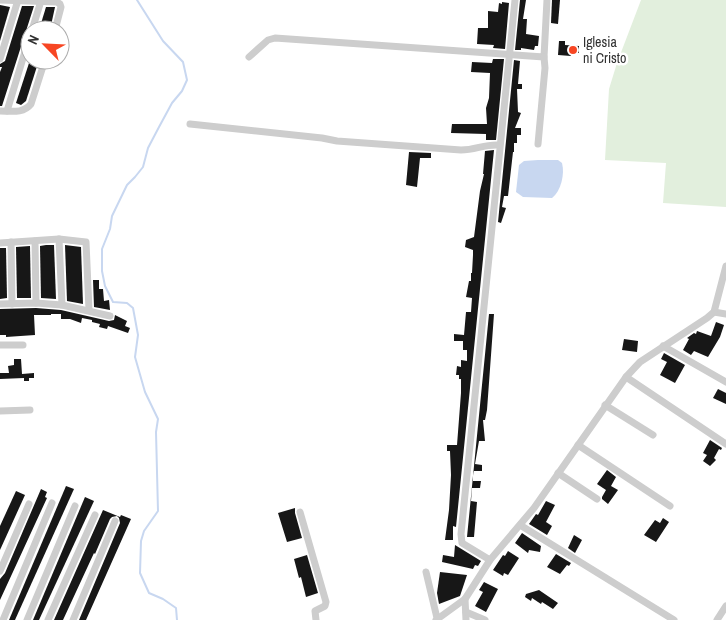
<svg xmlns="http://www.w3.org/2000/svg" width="726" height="620" viewBox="0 0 726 620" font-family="'Archivo Narrow',sans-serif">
<rect width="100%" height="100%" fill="#fff"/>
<!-- green -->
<path fill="#e2efdd" d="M641 0H726V207L663 203 666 163 605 160 609 89 617 63Z"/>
<!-- water -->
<path fill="#c8d7f0" d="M538 160H558L562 163C565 174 561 191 552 198L523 197 516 192 519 165 524 161Z"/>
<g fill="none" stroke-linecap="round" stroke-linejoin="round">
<!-- stream -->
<path stroke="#c8d7f0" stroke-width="2" d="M137 0 163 41 183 62 187 80 182 91 172 103 159 127 148 148 143 167 135 177 127 185 112 216 110 229 102 249V271L105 286 113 302 127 303 133 308 138 335 135 357 145 392 158 419 156 432 158 511 144 531 141 541 140 573 149 593 163 599 176 608 177 620"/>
</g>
<!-- building -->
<g fill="#171717">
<path d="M520 0H526L523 19H527L526 34 539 36 538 46H535L534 50 521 48V50H515Z"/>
<path d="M552 0H560L558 24 551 23Z"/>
<path d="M502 2 509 3 505 49 493 48 494 45 477 44 478 28H488V11L498 12 499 3 502 4Z"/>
<path d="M0 5 10 7 0 41Z"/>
<path d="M22 6H34L2 106H0V72L2 67H0V64L5 61Z"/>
<path d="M46 7H55L50 30H39Z"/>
<path d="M559 41H565V45L579 46V53H571V56L558 55Z"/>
<path d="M493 59H504L496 140H486V134L451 133 452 124H487L486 108 489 98 490 73 471 72 472 62 492 63Z"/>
<path d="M30 60H39L26 101 21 105 16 103Z"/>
<path d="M514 60 520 61 518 84H522V89H517L518 112 521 113 515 128H521V135H517V143H514V152H513L508 196H504L502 207 506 208 501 223 498 222Z"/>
<path d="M494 150 456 527 453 526V540H445L449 510 451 475 450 451H447V445H457L461 393V379H459V375H456L457 366 461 367V360L467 361V350H463V341H454V334L464 335 466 312H471L472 298 466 297 469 281H471V273H472L473 255V250L465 247 466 240 474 237 480 191 484 174H483L485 151Z"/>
<path d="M409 152 431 153V158H420L417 187 406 185Z"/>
<path d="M46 245H54L56 299 41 298 40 246Z"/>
<path d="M65 245 81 247 83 304 67 301Z"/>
<path d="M30 246 31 298H17L16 247Z"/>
<path d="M0 248H6L7 298 0 299Z"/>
<path d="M93 280H99V289H103L104 301 109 300 110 310 94 307Z"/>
<path d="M36 308 61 310 109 321 114 320 115 315 127 321 125 326 130 328 128 333 108 326 107 329 99 327 100 324 92 322V320L82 318 81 323 70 319H61V314H51V315H34L35 335 6 337V335H0V309Z"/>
<path d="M489 314H494L487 410 485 420H483L485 441H479L475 464 482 465V471H474L472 481H481L480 488H472L471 501 477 502 474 537H467Z"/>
<path d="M716 322 724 325 720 337 708 357 694 351 691 355 683 350 689 339 687 338 694 333 696 334 697 331 711 336Z"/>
<path d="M624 339 638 341 637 352 622 350Z"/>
<path d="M664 353 685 365 675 383 660 375 667 362 661 359Z"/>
<path d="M14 359H21L22 374 34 373V378H29V381H24V378L0 379V373H9L8 366 14 365Z"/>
<path d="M718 389 726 393V404L713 398Z"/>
<path d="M710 440 722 448 721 450 719 449 714 458 716 460 710 466 703 461 707 455 703 453Z"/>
<path d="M607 470 616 477 611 486 618 490 608 504 602 499V497L606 490 597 484Z"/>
<path d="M66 486 74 489 15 620H9Z"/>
<path d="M41 489 47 492 45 497 47 498 0 600V579L5 573Z"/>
<path d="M16 491 25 495 0 550V526Z"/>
<path d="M85 497 94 501 39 620H33Z"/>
<path d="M546 501 555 505 546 522 552 526 547 535 529 524 536 514 538 515Z"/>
<path d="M295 508V513L302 538 287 542 278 513Z"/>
<path d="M103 510 120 517 121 515 131 519 86 620H79L120 523 119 518 117 516 112 517 110 519 95 554 94 553 63 620H54Z"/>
<path d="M663 518 669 522 656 542 644 535 655 520 660 523Z"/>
<path d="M522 533 541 546 540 552 529 550 528 553 515 543Z"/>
<path d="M574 535 582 540 575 553 568 548Z"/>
<path d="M455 545 481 561 478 566 475 565 473 569 442 562 443 555 454 557Z"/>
<path d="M508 551 519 558 508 575 504 573 503 576 493 570 503 555 505 556Z"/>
<path d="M556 554 571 563 569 566 567 565 560 574 547 567Z"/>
<path d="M307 555 318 593 306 597 301 577 299 578 294 559Z"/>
<path d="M440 572 467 575 460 596 439 604 437 593Z"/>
<path d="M484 582 498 589 486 612 475 606 483 592 479 590Z"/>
<path d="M539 590 558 603 553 609 542 602 541 604 532 598 531 601 525 597 526 594Z"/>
</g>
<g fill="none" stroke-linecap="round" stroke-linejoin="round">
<!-- minor -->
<g stroke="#cdcdcd" stroke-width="7">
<path d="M0 0 57 2 60 4 61 7 55 30"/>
<path d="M32 30 41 1"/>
<path d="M249 57 268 40 275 38 544 57 547 0"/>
<path d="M0 59 18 0"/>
<path d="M0 111C11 111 23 114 31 104L45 60"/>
<path d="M7 111 30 35"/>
<path d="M190 124 322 138 337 141 461 150C476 150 484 144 499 145"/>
<path d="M538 144 545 68 544 57"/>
<path d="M59 239 62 305"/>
<path d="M35 241 36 303"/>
<path d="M11 242 12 304"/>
<path d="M0 243 59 239 86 242 89 310"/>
<path d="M0 304 36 303 62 305 110 316"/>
<path d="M714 312 726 314"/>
<path d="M0 345H23"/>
<path d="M663 346 726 382"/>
<path d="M626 377 726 444"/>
<path d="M605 405 653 435"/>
<path d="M0 411 30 410"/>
<path d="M578 445 670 506"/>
<path d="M558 473 597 499"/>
<path d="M300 512 326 602 325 606 315 611 316 620"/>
<path d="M520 525 674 620"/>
<path d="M490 560 462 543 461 534 515 0"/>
<path d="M0 571 29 504"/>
<path d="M426 572 437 618"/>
<path d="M465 599 466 620"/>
<path d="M466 612 485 620"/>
<path d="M3 620 52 503"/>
<path d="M27 620 75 506"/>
<path d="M48 620 95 515"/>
<path d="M73 620 115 521"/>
<path d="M436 620 465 599 490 560 534 508 626 377 640 362 707 318 714 312 726 266"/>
<path d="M717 620 726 606"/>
</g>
</g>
<!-- markers -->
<circle fill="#f74623" stroke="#fff" stroke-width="2" cx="573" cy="50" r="5"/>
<g text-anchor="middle" stroke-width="5" stroke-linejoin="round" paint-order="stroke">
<!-- poi labels -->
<g font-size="14" fill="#303030" stroke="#fff" text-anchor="start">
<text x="583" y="47">Iglesia<tspan x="583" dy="16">ni Cristo</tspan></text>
</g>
</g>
<!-- north arrow -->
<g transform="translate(45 45) rotate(294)"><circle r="24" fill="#ffffff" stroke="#acacac"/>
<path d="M0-4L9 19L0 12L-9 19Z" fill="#f74623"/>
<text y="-8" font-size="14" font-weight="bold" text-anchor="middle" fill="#303030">N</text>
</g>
</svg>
